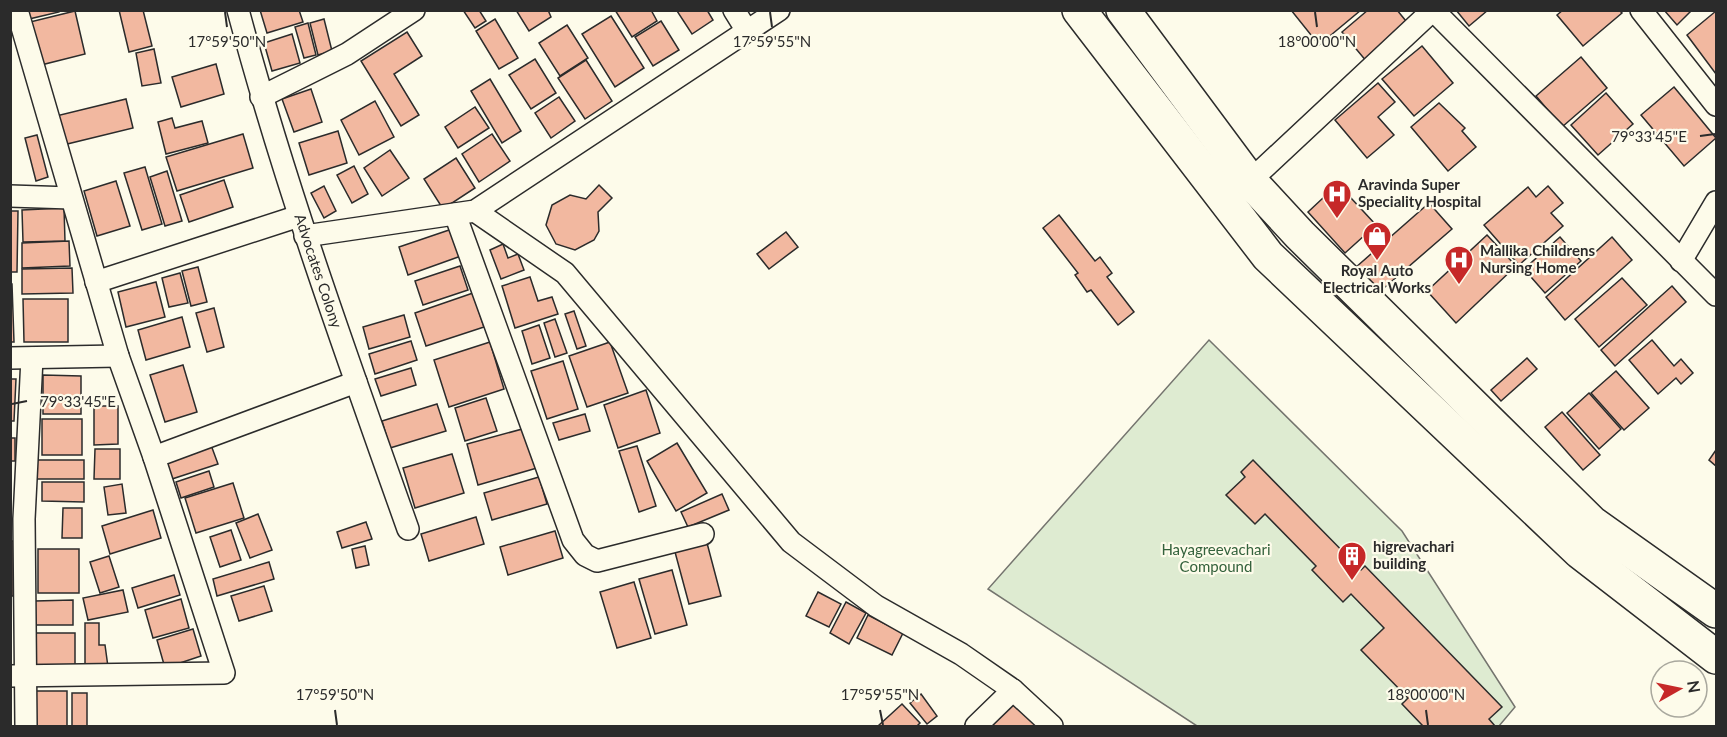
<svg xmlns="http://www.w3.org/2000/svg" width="1727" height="737" viewBox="0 0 1727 737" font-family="Lato,sans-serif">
<rect width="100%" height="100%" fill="#fdfbea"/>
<!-- green -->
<path fill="#deebd1" stroke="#74746e" stroke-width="1.5" d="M1209 340 1402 531 1515 707 1499 726H1197L988 589Z"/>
<!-- building -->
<g fill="#f2b8a0" stroke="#2b2b2b" stroke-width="1.5">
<path d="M26 10H59V12L29 19Z"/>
<path d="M119 10H143L152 46 129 52Z"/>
<path d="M260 10H299L303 22 267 33Z"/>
<path d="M463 10H479L486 21 475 28Z"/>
<path d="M516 10H548L551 17 529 31Z"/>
<path d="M615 10H651L657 21 632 37Z"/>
<path d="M707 10 713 20 692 34 677 11Z"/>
<path d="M1291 10H1361L1319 45Z"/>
<path d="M1368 10H1397L1410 26 1367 62 1342 32Z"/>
<path d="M1456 10H1488L1469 26Z"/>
<path d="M1563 10H1619L1622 13 1583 46 1557 15Z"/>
<path d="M1664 10H1692L1677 25Z"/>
<path d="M75 11 85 54 41 65 30 22Z"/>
<path d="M1716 11V74L1687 35Z"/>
<path d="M611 16 644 68 615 87 582 34Z"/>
<path d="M324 19 332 51 318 55 310 23Z"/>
<path d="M495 19 518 58 499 69 476 31Z"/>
<path d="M661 21 679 50 653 66 635 37Z"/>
<path d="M308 23 316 55 304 58 295 27Z"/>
<path d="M567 25 588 58 560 76 539 43Z"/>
<path d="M407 32 422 56 394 74 419 115 401 126 361 61Z"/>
<path d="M292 34 300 63 272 71 264 43Z"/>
<path d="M1422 46 1453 83 1414 116 1382 79Z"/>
<path d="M154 49 161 83 142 86 136 53Z"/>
<path d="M1581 57 1607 88 1562 127 1536 96Z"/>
<path d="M535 59 556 93 531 109 509 75Z"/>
<path d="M586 60 612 101 585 119 558 78Z"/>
<path d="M216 64 224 94 181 107 172 77Z"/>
<path d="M490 79 521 131 502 143 471 91Z"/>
<path d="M1378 83 1395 102 1378 117 1394 135 1367 158 1335 120Z"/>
<path d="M1674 87 1716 138 1684 166 1641 115Z"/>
<path d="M311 89 322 122 294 132 282 99Z"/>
<path d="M1606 93 1633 124 1598 155 1571 125Z"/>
<path d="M559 97 575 121 551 138 535 113Z"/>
<path d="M126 99 133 128 63 145 56 116Z"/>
<path d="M375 101 394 137 359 155 341 120Z"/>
<path d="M1439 103 1465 128 1462 131 1476 147 1448 171 1411 127Z"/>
<path d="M475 107 489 128 458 148 445 127Z"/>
<path d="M172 118 175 128 202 121 208 143 166 154 158 122Z"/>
<path d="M338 131 347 163 309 175 299 143Z"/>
<path d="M243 134 253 168 177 191 166 157Z"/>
<path d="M492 134 510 161 479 182 462 154Z"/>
<path d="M37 135 48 177 36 181 25 138Z"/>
<path d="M390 150 409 178 382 196 364 168Z"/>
<path d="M456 158 475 188 443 209 424 179Z"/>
<path d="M354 166 368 194 352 203 337 175Z"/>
<path d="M145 167 162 224 142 230 124 173Z"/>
<path d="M167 171 182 221 165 226 150 177Z"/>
<path d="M224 180 233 207 189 222 180 195Z"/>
<path d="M116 181 130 226 97 236 84 191Z"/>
<path d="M1338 184 1376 225 1345 253 1308 212Z"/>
<path d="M599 185 612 198 598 212 599 231 594 240 575 250 556 244 546 225 552 205 570 195 586 199Z"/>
<path d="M324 186 336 211 324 218 311 193Z"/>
<path d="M1548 186 1563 203 1551 213 1563 226 1519 265 1484 225 1528 187 1536 197Z"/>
<path d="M1429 203 1452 229 1377 294 1355 268Z"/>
<path d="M64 208 65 241 23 242 22 210Z"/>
<path d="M10 211H18L17 272H10Z"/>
<path d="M1059 215 1095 261 1100 257 1112 273 1107 277 1134 312 1118 325 1091 290 1087 292 1075 275 1078 273 1043 228Z"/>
<path d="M452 229 461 256 408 275 399 247Z"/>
<path d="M786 232 798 247 769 269 757 254Z"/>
<path d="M1487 235 1516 266 1456 323 1427 291Z"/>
<path d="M1560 237 1581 261 1545 293 1524 269Z"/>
<path d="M1612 237 1632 260 1565 320 1546 297Z"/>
<path d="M69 241 70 266 22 268V243Z"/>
<path d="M503 244 508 258 518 254 524 270 501 279 490 250Z"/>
<path d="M460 266 468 290 423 305 415 281Z"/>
<path d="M198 267 207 302 191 306 182 271Z"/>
<path d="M72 268 73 293 22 294V269Z"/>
<path d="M180 273 188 303 169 307 162 278Z"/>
<path d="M530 277 538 301 552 297 558 314 515 328 502 286Z"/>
<path d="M1622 278 1647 305 1599 347 1575 319Z"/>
<path d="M156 282 165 317 126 327 118 292Z"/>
<path d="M10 284H12L14 342H10Z"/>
<path d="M1672 286 1686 302 1615 366 1601 350Z"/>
<path d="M473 293 484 327 426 346 415 313Z"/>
<path d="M23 299H68V342H24Z"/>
<path d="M214 308 224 347 207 352 196 313Z"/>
<path d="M574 311 586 346 577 349 565 314Z"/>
<path d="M404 315 410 337 369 349 363 327Z"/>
<path d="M182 317 190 347 146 360 138 330Z"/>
<path d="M555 319 567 353 555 357 544 323Z"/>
<path d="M539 325 550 358 532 364 522 331Z"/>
<path d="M1652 340 1674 366 1681 359 1693 373 1681 384 1676 378 1658 394 1629 360Z"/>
<path d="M411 341 417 360 375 374 369 354Z"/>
<path d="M490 342 504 389 449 407 434 360Z"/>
<path d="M610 342 628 393 587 407 569 356Z"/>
<path d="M1527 358 1537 369 1501 401 1491 390Z"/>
<path d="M563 361 578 409 547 419 531 371Z"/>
<path d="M183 365 197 412 165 422 150 375Z"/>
<path d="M411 368 416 385 381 396 375 379Z"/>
<path d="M1616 371 1649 408 1624 430 1591 393Z"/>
<path d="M43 375 81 376V414H43Z"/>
<path d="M10 379H16L14 421H10Z"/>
<path d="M646 390 660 433 618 448 604 405Z"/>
<path d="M1589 393 1621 429 1599 449 1567 413Z"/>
<path d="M486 398 497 431 465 441 455 408Z"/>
<path d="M437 404 446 431 390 448 382 421Z"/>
<path d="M94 406H118V444L94 445Z"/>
<path d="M1562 412 1600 455 1583 470 1545 427Z"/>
<path d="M585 414 590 431 559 440 553 423Z"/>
<rect x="42" y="419" width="40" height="36"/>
<path d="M526 428 537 468 478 485 467 444Z"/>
<rect x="10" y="438" width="5" height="23"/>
<path d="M677 443 707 493 676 511 647 461Z"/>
<path d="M211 445 218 464 172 479 166 461Z"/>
<path d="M637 446 656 506 639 512 619 451Z"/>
<path d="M95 449H120V479H94Z"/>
<path d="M1716 450V466L1709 460Z"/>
<path d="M452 454 464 493 415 508 403 468Z"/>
<rect x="37" y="460" width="47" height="19"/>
<path d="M1253 460 1361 570 1365 566 1502 707 1489 719 1495 726H1423L1402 704 1408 698 1361 650 1384 628 1351 594 1343 602 1312 570 1316 566 1265 514 1255 524 1226 495 1245 477 1241 472Z"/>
<path d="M209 471 214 487 181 498 176 482Z"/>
<path d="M539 477 547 504 492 520 484 493Z"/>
<path d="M42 482H84V502L42 501Z"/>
<path d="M233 483 244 518 196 533 185 498Z"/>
<path d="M122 484 126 513 108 515 104 487Z"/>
<path d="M722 494 729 510 688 527 681 512Z"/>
<path d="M63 508H82V538H62Z"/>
<path d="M153 510 161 538 110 554 102 526Z"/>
<path d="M258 514 272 550 250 558 236 523Z"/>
<path d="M476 517 484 544 429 561 421 534Z"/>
<path d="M366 522 372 539 342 548 337 532Z"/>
<path d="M231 530 241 560 220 567 210 537Z"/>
<path d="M555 531 563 558 508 575 500 547Z"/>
<rect x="10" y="541" width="3" height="55"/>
<path d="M707 543 721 596 689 604 675 552Z"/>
<path d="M365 546 369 565 356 568 352 549Z"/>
<rect x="38" y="549" width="41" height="44"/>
<path d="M109 556 119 587 100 593 90 562Z"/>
<path d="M269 562 274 579 217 596 213 579Z"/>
<path d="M672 570 687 625 655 634 639 579Z"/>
<path d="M174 575 180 595 138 608 132 588Z"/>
<path d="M634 582 651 638 617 648 600 592Z"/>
<path d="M264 586 272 611 239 621 231 596Z"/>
<path d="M123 590 128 612 88 620 83 598Z"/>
<path d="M818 592 841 604 829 627 806 616Z"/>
<path d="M181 599 189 628 153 638 145 610Z"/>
<path d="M73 600V625H35V601Z"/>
<path d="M846 602 866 613 849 644 830 633Z"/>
<path d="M868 615 903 633 892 655 857 638Z"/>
<path d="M85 623H99V645H105L108 667H85Z"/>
<path d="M193 629 201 656 165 668 157 640Z"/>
<rect x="34" y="633" width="41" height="33"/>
<rect x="34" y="691" width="33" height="35"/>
<rect x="72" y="693" width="15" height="33"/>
<path d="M921 694 937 716 927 724 910 703Z"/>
<path d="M1011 701 1037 726H987Z"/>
<path d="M902 704 920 723 917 726H878Z"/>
</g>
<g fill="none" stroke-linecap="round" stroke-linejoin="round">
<!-- minor casing -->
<g stroke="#2b2b2b" stroke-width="24">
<g id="minor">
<path id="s1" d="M238 10C285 186 347 357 408 529"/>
<path d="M734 10 747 31"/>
<path d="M1641 10 1716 105"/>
<path d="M261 97 347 54 414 10"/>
<path d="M1250 181 1433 10 1716 295"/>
<path d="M10 196 71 198"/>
<path d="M475 211 565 273 791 542 876 606 961 654 1013 690 1052 726"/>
<path d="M455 214 573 540 585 555 597 561 703 534"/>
<path d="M305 236 475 211 779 10"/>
<path d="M1681 261 1716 202"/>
<path d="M96 282 299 216"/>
<path d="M10 358 118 356"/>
<path d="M154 457 356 382"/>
<path d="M10 676 224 673 154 457 118 356 17 10"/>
<path d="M26 726 24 519 32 358"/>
<path d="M976 726 1013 690"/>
</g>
</g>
<!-- primary casing -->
<g stroke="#2b2b2b" stroke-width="36">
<g id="primary">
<path d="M1079 10 1268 256 1580 552 1716 657"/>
<path d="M1123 10 1250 181 1300 235 1592 523 1716 611"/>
</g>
</g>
<!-- minor -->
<use href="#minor" stroke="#fdfbea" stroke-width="21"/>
<!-- primary -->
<use href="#primary" stroke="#fdfbea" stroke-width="33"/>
</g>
<!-- ticks -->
<path fill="none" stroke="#2b2b2b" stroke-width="2" d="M225 12 227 27M770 12 772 27M1315 12 1317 27M1700 136 1715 134M12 404 27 401M335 710 337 725M880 710 883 725M1426 710 1428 725"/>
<!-- icons -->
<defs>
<g id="hospital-pin" transform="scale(1.5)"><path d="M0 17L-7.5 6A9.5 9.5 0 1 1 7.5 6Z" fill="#c62828" stroke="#fdfbea"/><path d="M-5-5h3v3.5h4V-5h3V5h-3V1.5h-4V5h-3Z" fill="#fff"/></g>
<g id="shop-pin" transform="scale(1.5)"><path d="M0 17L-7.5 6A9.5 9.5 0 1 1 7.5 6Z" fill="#c62828" stroke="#fdfbea"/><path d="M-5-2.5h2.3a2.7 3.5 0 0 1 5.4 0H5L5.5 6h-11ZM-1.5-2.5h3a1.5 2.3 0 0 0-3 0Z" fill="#fff"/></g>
<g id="building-pin" transform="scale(1.5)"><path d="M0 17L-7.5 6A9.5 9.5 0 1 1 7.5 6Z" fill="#c62828" stroke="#fdfbea"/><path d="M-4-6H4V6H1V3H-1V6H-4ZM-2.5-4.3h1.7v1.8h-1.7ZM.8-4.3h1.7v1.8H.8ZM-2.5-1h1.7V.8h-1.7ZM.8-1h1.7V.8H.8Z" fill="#fff"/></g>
</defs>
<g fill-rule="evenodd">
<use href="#hospital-pin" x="1337" y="194"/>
<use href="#shop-pin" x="1377" y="236"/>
<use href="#hospital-pin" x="1459" y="260"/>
<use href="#building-pin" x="1352" y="556"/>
</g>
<g text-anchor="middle" stroke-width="4.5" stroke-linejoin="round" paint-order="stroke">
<!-- poi labels -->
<g font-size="15" font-weight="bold" fill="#2b2b2b" stroke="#fdfbea" text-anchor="start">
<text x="1358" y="190">Aravinda Super<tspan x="1358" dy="17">Speciality Hospital</tspan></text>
<text x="1480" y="256">Mallika Childrens<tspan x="1480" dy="17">Nursing Home</tspan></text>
<text x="1377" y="276" text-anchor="middle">Royal Auto<tspan x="1377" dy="17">Electrical Works</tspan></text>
<text x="1373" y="552">higrevachari<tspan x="1373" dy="17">building</tspan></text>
</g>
<!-- street labels -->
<g font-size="15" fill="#2b2b2b" stroke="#fdfbea">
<text dy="5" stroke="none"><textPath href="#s1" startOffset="273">Advocates Colony</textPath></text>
</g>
<!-- park labels -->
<g font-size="15" fill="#34623c" stroke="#fdfbea">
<text x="1216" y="555">Hayagreevachari<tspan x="1216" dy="17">Compound</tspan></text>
</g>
</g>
<g font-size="15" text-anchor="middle" fill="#2b2b2b" stroke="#fdfbea" stroke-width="4.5" stroke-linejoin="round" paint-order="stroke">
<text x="227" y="47">17°59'50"N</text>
<text x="772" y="47">17°59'55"N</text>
<text x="1317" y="47">18°00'00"N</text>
<text x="1649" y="142">79°33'45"E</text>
<text x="78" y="407">79°33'45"E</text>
<text x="335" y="700">17°59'50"N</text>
<text x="880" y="700">17°59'55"N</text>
<text x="1426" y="700">18°00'00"N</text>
</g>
<!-- border -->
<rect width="1727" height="737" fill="none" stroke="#2b2b2b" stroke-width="24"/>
<!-- north arrow -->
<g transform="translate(1679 689) rotate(81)"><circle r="28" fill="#fdfbea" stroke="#a9a89e" stroke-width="1.5"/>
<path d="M0-4.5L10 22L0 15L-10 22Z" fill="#c62828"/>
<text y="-9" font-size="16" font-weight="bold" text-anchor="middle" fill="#2b2b2b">N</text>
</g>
</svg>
